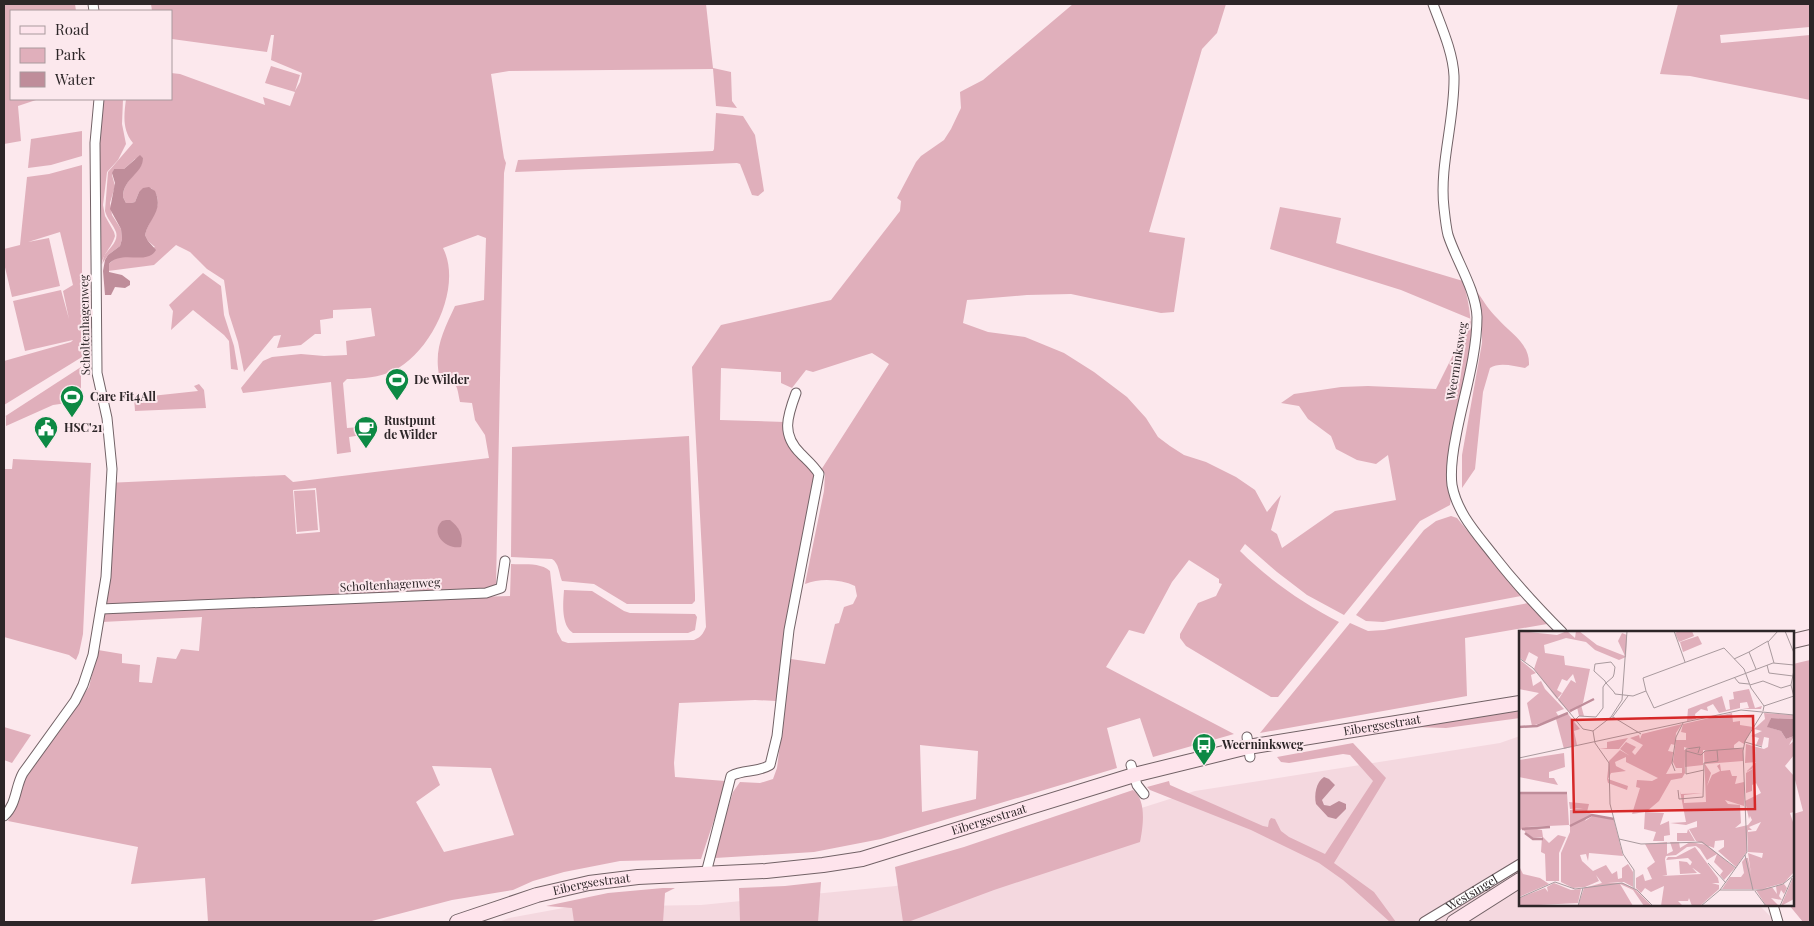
<svg xmlns="http://www.w3.org/2000/svg" width="1814" height="926" viewBox="0 0 1814 926" font-family="'Playfair Display',serif">
<rect width="100%" height="100%" fill="#fce8ed"/>
<!-- built -->
<path fill="#f4d8df" d="M1520 736V905H1759L1776 922H499L509 918 569 907 701 905 896 886 1195 791 1500 743Z"/>
<!-- green -->
<g fill="#e0afbb" fill-rule="evenodd">
<path d="M4 4H75L76 11H11V99H39L18 106 21 141 4 144Z"/>
<path d="M151 4H706L713 68 731 72 732 101 737 108 716 106 713 69 509 71 491 74 504 158 506 163 504 173 496 586 493 588 106 604V483L285 475 293 482 489 458 485 435 475 420 472 403 460 402C457 386 457 379 439 375 434 348 444 330 455 306L484 300 486 238 478 235 443 248C463 287 431 353 393 371 380 377 362 379 347 379L343 383 347 428 373 426 375 433 349 437 351 452 337 454 331 382 243 393 241 388 263 361 272 357 301 354 324 356 347 355 346 341 375 336 371 308 333 310V318L320 320 321 334H315L301 345 277 348 281 335 274 336 244 372 238 342 229 314 224 280 207 269 190 252 176 245 154 265 108 271 109 264 117 257H129L155 247 148 241 145 235C148 219 168 203 151 188L139 192 135 202 131 203H126L123 197C123 178 145 171 142 157L135 159 124 169H114L112 175 115 186 110 203 112 215 121 229 122 239 120 246 108 255 102 264C103 262 103 259 104 256 108 249 119 242 116 232 113 224 107 219 105 211L108 172 133 143C122 130 124 115 126 99H171V73L180 74 265 105 263 97 290 106 295 92 265 83 271 66 300 75 295 91 300 82 302 73 271 60 274 35H271L267 52 172 39 171 41V11H152ZM316 488 320 532 296 534 293 490Z"/>
<path d="M1073 4H1226L1217 33 1202 49 1149 232 1185 238 1174 312 1161 313 1071 294 1027 295 967 300 963 323 988 332 1025 337 1064 353 1094 372 1127 397 1146 418 1158 437 1170 446 1184 455 1206 462 1236 477 1255 490 1267 512 1281 495 1271 530 1277 534 1282 548 1335 511 1396 500 1388 455 1376 464 1357 460 1336 449 1331 436 1308 419 1299 406 1281 403 1294 394 1341 387 1368 386 1436 389 1471 319 1401 290 1270 249 1280 207 1341 218 1336 243 1463 281C1469 302 1472 321 1471 343L1450 486 1451 499 1450 505 1420 521 1344 615 1307 595 1277 572 1245 544 1240 551C1269 580 1303 603 1339 622L1278 697H1271L1186 646 1180 638V634L1198 603 1216 596 1222 584 1219 583V579L1189 560 1172 582 1144 634 1129 630 1106 667 1234 734 1153 757 1140 718 1107 728 1117 768 881 839 814 852 715 858 717 843 733 792 740 782 760 783 773 779 777 768 791 659 825 664 835 624 839 623 844 607 853 604 857 596 855 586C840 579 820 578 805 584L824 491 825 474 821 470 889 364 872 353 813 372 806 370 792 388 781 383V372L721 368 720 420 785 422 786 442 815 474 777 701 755 700 679 703 674 763 675 777 725 781 722 796 701 859 620 861 564 872 533 881 513 890 452 900 368 922H208L205 878 131 884 138 847 8 821 17 806 23 782 89 687 98 650 122 654V663L140 665 139 682 152 683 157 657 176 659 181 649 199 651 202 617 102 622 103 614 105 613 438 598 510 596 511 564C523 565 540 562 550 571L557 632 562 641 568 643 694 640C701 637 703 634 706 627L692 367 721 325 831 300 900 211 901 201 897 198 916 162 921 156 944 140 951 129 961 108 960 92 983 80ZM920 745 978 751 976 799 922 812ZM432 766 491 768 514 835 444 852 416 802 440 785Z"/>
<path d="M1678 4H1810V27L1720 35 1721 43 1810 35V100L1690 76 1660 74Z"/>
<path d="M102 99H123L122 124 126 144 118 160 107 172 103 205 105 216 114 232 115 236C112 247 103 254 101 265L98 142Z"/>
<path d="M716 113 743 116 755 135 764 191 758 196 752 195 740 164 737 163 515 172 518 160 713 151 714 149Z"/>
<path d="M82 131V156L51 165 28 168 31 139Z"/>
<path d="M82 165V357L4 405V361L71 342 73 340 25 351 13 301 61 290 69 319 63 291 73 285 60 232 28 242 49 238 60 286 12 297 4 263V249L20 245 27 177 49 174Z"/>
<path d="M203 273 221 286 224 315 234 346 238 370 231 369 229 341 224 335 193 310 171 330 173 311 169 305Z"/>
<path d="M1478 293C1484 302 1489 310 1497 318 1510 333 1530 343 1529 365L1525 368C1514 366 1499 362 1490 368L1483 392 1475 469 1462 488V455L1482 343V320Z"/>
<path d="M81 367V401L53 405 6 426V416L4 417Z"/>
<path d="M199 384 204 390 206 408 135 411 134 397 136 393 142 397 198 391 194 386Z"/>
<path d="M689 436 695 595V601L692 604H627L594 584 562 581C559 574 559 563 552 559L511 557 512 447Z"/>
<path d="M13 459 91 463 83 634 79 653 76 660 69 655 4 637V469H12Z"/>
<path d="M315 490 318 530 297 532 294 491Z"/>
<path d="M1451 516 1457 518 1521 596 1383 622 1366 621 1356 615 1424 530 1436 521Z"/>
<path d="M564 590 592 591 624 611 630 613 695 614 697 617 695 630 688 633H573C561 625 563 604 564 590Z"/>
<path d="M1528 603 1547 624 1465 638 1467 696 1260 733 1350 623 1368 631 1384 630Z"/>
<path d="M1810 660V922H1803L1789 905H1793V814L1803 811 1793 772V664Z"/>
<path d="M1520 711V718L1446 728 1413 727 1470 717Z"/>
<path d="M4 727 31 735 12 763 4 760Z"/>
<path d="M1353 743 1386 778 1334 863 1374 892 1396 922H1390L1343 880 1319 863 1251 830 1150 790 1147 787 1169 781 1170 785 1263 826 1268 827 1269 821 1271 818 1275 819 1281 831 1289 837 1325 854 1373 781 1350 755 1343 754 1289 763 1281 762 1277 757Z"/>
<path d="M1133 790C1147 800 1143 827 1140 842L994 890 908 922H903L895 867 964 847Z"/>
<path d="M821 882 818 922H740L739 888 785 886Z"/>
<path d="M663 888H675L665 893 663 922H574L572 908 546 906 608 893Z"/>
</g>
<!-- water -->
<g fill="#bf8d9a">
<path d="M140 155 143 158C143 174 123 178 123 197L126 203H131L135 202 139 192 143 188 149 187 155 191C164 211 149 218 145 235L148 241 156 250C147 266 122 249 109 264V272L122 275 130 281V285L125 288 115 287 111 295H105L103 271 105 260 108 255 120 246 122 239 121 229 110 209 115 183 112 173 114 169H124Z"/>
<path d="M446 520H450C459 527 464 535 461 547 447 550 429 534 442 521Z"/>
<path d="M1324 777 1329 779 1335 785 1322 800 1324 805 1330 806 1339 801 1346 804V809L1336 819 1328 817 1316 804C1314 795 1316 782 1324 777Z"/>
</g>
<g fill="none" stroke-linecap="round" stroke-linejoin="round">
<!-- minor casing -->
<g stroke="#726266" stroke-width="11">
<g id="minor">
<path d="M93 4 94 11"/>
<path d="M1433 4C1441 26 1453 52 1454 76 1455 120 1439 165 1444 208 1445 217 1446 227 1448 235 1456 260 1476 290 1477 317 1477 356 1463 398 1456 436 1453 451 1450 469 1452 485 1457 513 1477 534 1494 556 1515 583 1538 608 1562 632"/>
<path d="M101 609 486 593 501 588 505 561"/>
<path d="M1247 737 1250 757"/>
<path d="M1131 765 1137 785 1144 794"/>
<path d="M4 816C17 804 15 787 23 773L75 701 83 685 93 655 106 577 112 469 107 418 97 373 95 143 99 99"/>
<path d="M706 873 731 776C744 769 757 773 770 765L777 736 789 630 819 474C814 466 808 461 801 454 781 435 787 417 796 393"/>
<path d="M1773 905 1778 922"/>
<path id="s1" d="M1424 922 1520 864"/>
</g>
</g>
<!-- secondary casing -->
<g stroke="#726266" stroke-width="16">
<g id="secondary">
<path d="M1793 641 1810 637"/>
<path id="s2" d="M457 922 537 895 589 883 638 877 766 871 823 865 862 859 1134 775 1248 747 1520 703"/>
<path d="M1454 922 1520 880"/>
</g>
</g>
<!-- minor -->
<use href="#minor" stroke="#fff" stroke-width="9"/>
<!-- secondary -->
<use href="#secondary" stroke="#fee4ec" stroke-width="14"/>
</g>
<!-- icons -->
<defs>
<g id="stadium-pin" transform="scale(1.25)"><path d="M0 17L-7.5 6A9.5 9.5 0 1 1 7.5 6Z" fill="#0d8944" stroke="#fce8ed"/><path d="M0-5a6.5 5 0 1 0 0 10a6.5 5 0 1 0 0-10ZM-3.5-1.8h7v3.6h-7Z" fill="#fff"/></g>
<g id="civic-pin" transform="scale(1.25)"><path d="M0 17L-7.5 6A9.5 9.5 0 1 1 7.5 6Z" fill="#0d8944" stroke="#fce8ed"/><path d="M-.6-6.5H3V-4.5H.6V-3L4-1V1h2V6H-6V1h2V-1L-.6-3ZM-1.2 2.5V6h2.4V2.5Z" fill="#fff"/></g>
<g id="cafe-pin" transform="scale(1.25)"><path d="M0 17L-7.5 6A9.5 9.5 0 1 1 7.5 6Z" fill="#0d8944" stroke="#fce8ed"/><path d="M-5.5-4.5H6V0H3Q3 3.5 0 3.5H-2.5Q-5.5 3.5-5.5 0ZM3-3.2v2h1.7v-2ZM-6 4.5H4V6H-6Z" fill="#fff"/></g>
<g id="bus-pin" transform="scale(1.25)"><path d="M0 17L-7.5 6A9.5 9.5 0 1 1 7.5 6Z" fill="#0d8944" stroke="#fce8ed"/><path d="M-5-6H5V4H4V6H2V4H-2V6H-4V4H-5ZM-3.5-4V0h7V-4ZM-3.5 1.2v1.5H-2V1.2ZM2 1.2v1.5H3.5V1.2Z" fill="#fff"/></g>
</defs>
<g fill-rule="evenodd">
<use href="#stadium-pin" x="397" y="380"/>
<use href="#stadium-pin" x="72" y="397"/>
<use href="#civic-pin" x="46" y="428"/>
<use href="#cafe-pin" x="366" y="428"/>
<use href="#bus-pin" x="1204" y="745"/>
</g>
<g text-anchor="middle" stroke-width="4" stroke-linejoin="round" paint-order="stroke">
<!-- street labels -->
<g font-size="12" fill="#2d2628" stroke="#fce8ed">
<text transform="translate(85 325) rotate(-91)" y="4">Scholtenhagenweg</text>
<text transform="translate(1457 361) rotate(-81)" y="4">Weerninksweg</text>
<text transform="translate(390 585) rotate(-3)" y="4">Scholtenhagenweg</text>
<text dy="4" stroke="none"><textPath href="#s2" startOffset="950">Eibergsestraat</textPath></text>
<text dy="4" stroke="none"><textPath href="#s2" startOffset="545">Eibergsestraat</textPath></text>
<text dy="4" stroke="none"><textPath href="#s2" startOffset="140">Eibergsestraat</textPath></text>
<text dy="4" stroke="none"><textPath href="#s1" startOffset="56">Westsingel</textPath></text>
</g>
<!-- poi labels -->
<g font-size="12" font-weight="bold" fill="#2d2628" stroke="#fce8ed" text-anchor="start">
<text x="414" y="384">De Wilder</text>
<text x="90" y="401">Care Fit4All</text>
<text x="384" y="425">Rustpunt<tspan x="384" dy="14">de Wilder</tspan></text>
<text x="64" y="432">HSC'21</text>
<text x="1222" y="749">Weerninksweg</text>
</g>
</g>
<!-- overview -->
<g transform="translate(1519 631)">
<rect width="275" height="275" fill="#fce8ed"/>
<path d="M0 0 38 4 48 0 56 7 57 0H60L78 14 106 25 99 10 103 2 108 4 107 26 100 29 76 19 67 11 47 7 25 14 26 22 45 25 46 34 71 38 64 72 53 79 62 74 65 85H60L58 76 51 82 39 69 52 49 57 52 54 43 48 50 43 48 38 59 43 62 38 68 15 38 19 26 10 21 6 31 0 26ZM160 0H173L175 5 160 11 156 2ZM179 5 183 13 164 21 161 11ZM0 28 17 42 12 44 14 55 22 50 26 58 45 78 37 81 40 86 13 95 8 72 20 62 0 58ZM230 58 236 77 243 75 242 78H223L230 77 228 71 221 72V77L200 82 194 73 188 76 189 80 182 78 176 83 177 88 168 90 169 78 203 65 207 79 211 78 210 69 215 68 214 61ZM213 82 214 91 221 90V94L234 96 225 113 220 110 215 114V117L224 118V130L186 133 192 142 188 155 193 144 201 140 198 135 201 133 202 140 211 139 213 145H218L216 153 225 151V175L206 169 209 173 221 174 222 192 216 197 229 194 233 189 231 185 230 188 226 170 242 162 237 152 233 154V160L227 162V142L237 136 227 141 237 131 226 132 227 113 245 118 249 116 250 107 245 106 243 115 237 114 240 107 232 105 243 100 235 98 246 88 245 82 275 84V88L252 87 249 96 262 100 267 108 275 105 270 114 275 110V124L266 135 275 145V181L271 182 275 194V241L265 252 243 258H203L211 246H222L225 242 223 231 226 227H229L232 243 229 222 243 227 244 222 229 221V201L237 200 242 191 230 196 233 199H229L228 220 217 236 199 220 205 216V209L196 210 195 217 177 210 170 198 178 196V190L167 194 151 192 167 191 161 160 162 163 184 162 165 164V172L187 171 185 120 191 119H184V134L166 136 165 119 172 118 165 116 166 142 163 147 152 149 140 170 127 181 145 182 141 194 150 190 151 204 145 205V210H134L137 201 125 198 126 181 113 183 121 157 117 156 118 149 133 150 139 147 107 131V126L96 131 97 135 107 140 92 142 89 148 109 155 108 159 89 152 88 148 90 130 101 119 111 125 101 118 107 111 117 116 113 121 116 124 124 114 111 107 120 104 121 108 123 103 163 93 157 102 156 114 152 113 149 120 154 121 153 132 147 143 163 142V137H157L154 131 157 109H167V102L162 101 164 93ZM49 83 61 98 55 100 58 114 45 118 37 88ZM109 107 100 118H80L88 117V111ZM45 122 46 136 30 141V147H35L39 154 0 146V129ZM0 162H48L50 194 8 196 23 199 24 206 30 212 39 204 47 206 40 222V250H27L26 223 22 221 23 206 14 207 3 198 0 200ZM50 171 70 173 68 181 73 183 68 187 66 190 75 184 95 189 104 225 70 222 69 230 67 223 61 224 63 230 74 240 87 234 93 243 98 240 99 248 103 247V237L109 233 114 241V256L105 251 88 252H104L116 258 133 275H125L114 259 101 253 114 275H59L65 257 83 252 77 244 80 250 66 256 54 257 42 251V222L51 201V179L64 177 51 178ZM169 198 176 210H158V202H168ZM148 211V223L154 220 151 211H160L161 217 171 211 188 214 216 237 205 249 201 244 204 240 195 231 198 223 188 229 181 218 177 215 168 216 157 224 147 225 146 228 148 244 143 245 182 243 171 235 173 231 169 227 147 229 149 226H157L176 216 199 247 200 252H193L200 254V258L181 275H173L170 267 169 270H159L164 275H142L145 255 132 261 126 257 122 262 117 257V247L124 243 126 250 133 248 128 237 136 231 126 213ZM160 230 168 231 178 242 161 243ZM0 235 4 243 21 247 30 253 0 266ZM275 244V268L262 275ZM35 252 52 259 62 258 59 272 0 275V267L26 257 29 261 28 256ZM265 253 268 257 265 263 262 259 260 265 263 269 252 267 260 275H247L237 259 253 256 258 263 257 255Z" fill="#e0afbb"/>
<path d="M252 87 275 88V105L267 108 262 100 248 96Z" fill="#bf8d9a"/>
<path fill="none" stroke="#bf8d9a" stroke-width="2.5" d="M51 80 75 68M0 96 18 95 49 82M0 162H48M51 195 73 184 95 188M3 198 31 196M6 202 14 208H24"/>
<path fill="none" stroke="#a99a9e" stroke-width="1" d="M155 0 166 31M266 0 275 22M230 21 249 10M0 27 14 37 64 98 74 100M215 28 230 21 237 38M255 32 249 11 259 0M248 34 250 42 274 45M215 46 220 52 230 53M231 54 244 50 262 57 272 54M127 60 135 77 254 32 275 34M275 66 272 54 275 39M244 80 245 75 275 65M94 86 122 103M57 88 60 85 77 86 84 77V56L86 53 87 52 94 46 95 43 96 36 92 31 76 33 75 40 86 50 87 52 95 61 96 63 114 65 127 60 124 47 205 17 225 38 232 57 245 75M92 88 109 65M226 111 243 116M76 112 90 132 91 173 104 223 115 239V257M76 112 74 100 92 86 103 69 108 0M167 120 182 124 186 120 225 117M179 122 181 116 167 118V143L185 139M0 127 222 79 275 84M156 140 153 132 157 106 164 92M159 159 160 168 184 166 185 132 199 130 198 119M100 208 122 213 183 211 217 237M226 224 234 259M189 232 207 252M201 259H243L264 253 275 244M236 260 247 275M0 267 36 251 56 258 103 252 118 259 134 275M59 275 64 257M182 275 201 259 228 221 224 120 226 110 244 81M261 275 273 247"/>
<path fill="#d62828" fill-opacity="0.15" stroke="#d62828" stroke-width="2.5" d="M234 85 236 178 55 181 53 89Z"/>
<rect width="275" height="275" fill="none" stroke="#2d2628" stroke-width="2.5"/>
</g>
<!-- border -->
<rect width="1814" height="926" fill="none" stroke="#2d2628" stroke-width="10"/>
<!-- legend -->
<rect x="10" y="10" width="162" height="90" fill="#fce8ed" stroke="#a99a9e"/>
<rect x="20" y="26" width="25" height="8" fill="#fee4ec" stroke="#a99a9e"/>
<text x="55" y="35" font-size="15" fill="#2d2628">Road</text>
<rect x="20" y="48" width="25" height="15" fill="#e0afbb" stroke="#a99a9e"/>
<text x="55" y="60" font-size="15" fill="#2d2628">Park</text>
<rect x="20" y="72" width="25" height="15" fill="#bf8d9a" stroke="#a99a9e"/>
<text x="55" y="85" font-size="15" fill="#2d2628">Water</text>
</svg>
